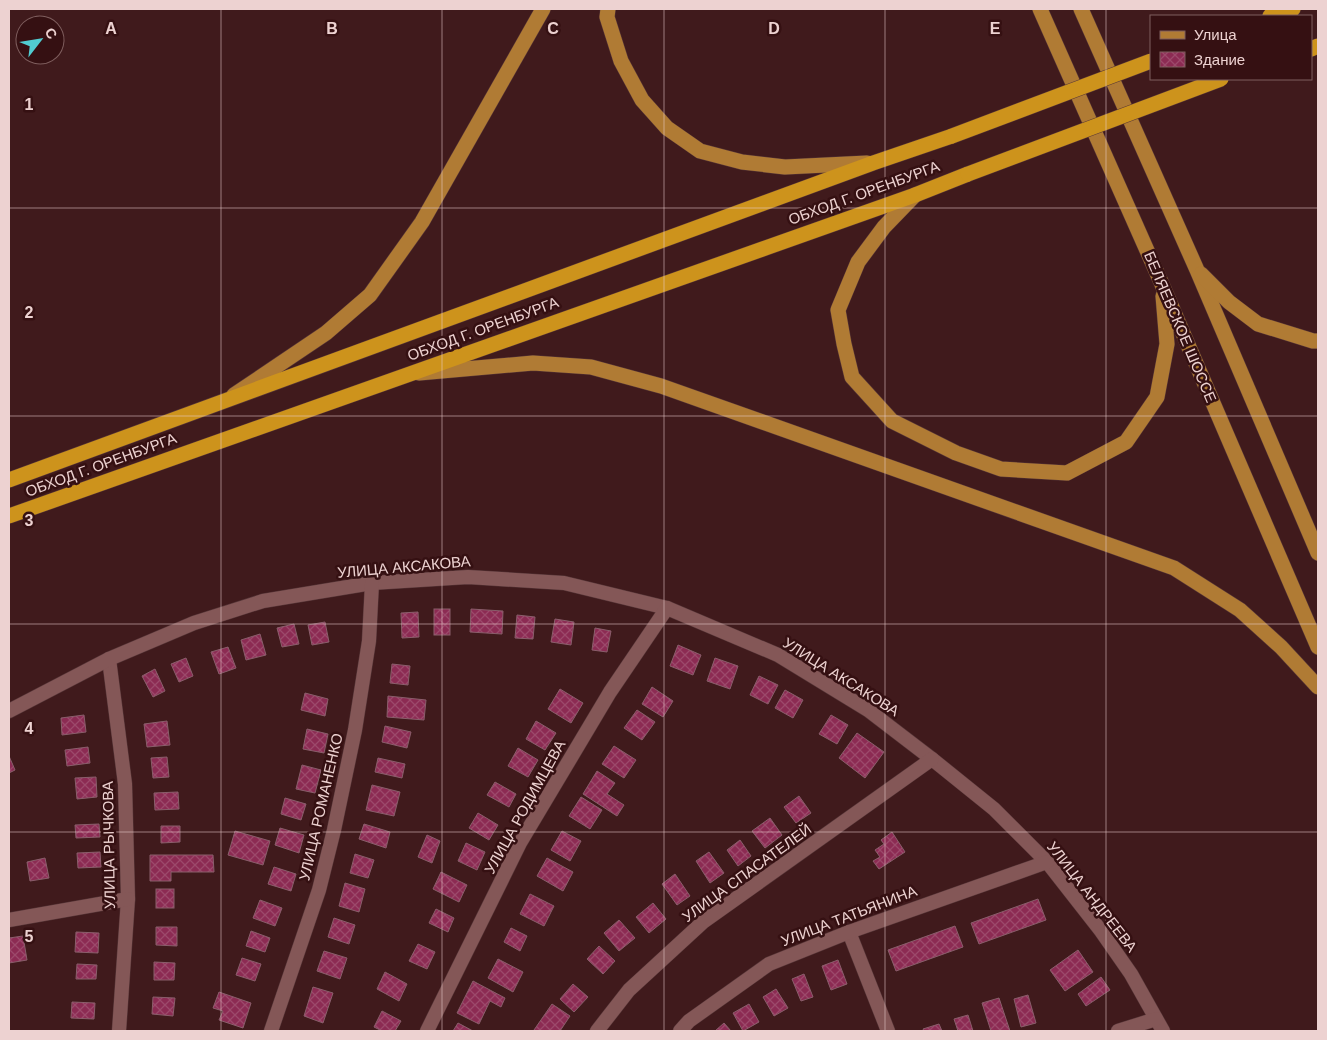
<svg xmlns="http://www.w3.org/2000/svg" width="1327" height="1040" viewBox="0 0 1327 1040" font-family="Arial,sans-serif">
<defs>
<pattern id="building-cross-hatch" width="8" height="8" patternUnits="userSpaceOnUse" patternTransform="scale(1.25)"><rect width="8" height="8" fill="#8c2b53"/><path d="M0 0l8 8M0 8l8-8" fill="none" stroke="#9c496b"/></pattern>
</defs>
<rect width="100%" height="100%" fill="#401a1c"/>
<!-- building -->
<g fill="url(#building-cross-hatch)" stroke="#8a5e6b">
<rect x="434" y="609" width="16" height="26"/>
<path d="M471 609 503 611 502 634 470 632Z"/>
<path d="M418 612 419 637 402 638 401 613Z"/>
<path d="M517 615 535 617 533 639 515 638Z"/>
<path d="M555 619 574 622 571 645 551 642Z"/>
<path d="M325 622 329 642 312 645 308 625Z"/>
<path d="M294 624 299 644 282 647 277 628Z"/>
<path d="M595 628 611 631 607 652 592 650Z"/>
<path d="M260 634 266 655 246 660 241 640Z"/>
<path d="M678 645 701 655 693 675 670 666Z"/>
<path d="M228 647 236 668 219 674 211 652Z"/>
<path d="M186 658 193 676 179 682 171 664Z"/>
<path d="M715 658 738 666 730 689 707 681Z"/>
<path d="M392 664 410 666 408 685 390 683Z"/>
<path d="M155 669 165 691 153 697 142 676Z"/>
<path d="M759 676 778 685 768 704 750 695Z"/>
<path d="M652 687 673 701 663 717 642 704Z"/>
<path d="M560 689 583 703 571 723 548 709Z"/>
<path d="M785 690 803 700 793 718 775 708Z"/>
<path d="M305 693 328 699 325 716 301 710Z"/>
<path d="M388 696 426 700 424 720 387 717Z"/>
<path d="M637 710 655 722 642 740 624 728Z"/>
<path d="M84 715 86 732 62 735 61 718Z"/>
<path d="M831 715 848 725 837 744 819 734Z"/>
<path d="M167 721 170 745 147 747 144 724Z"/>
<path d="M536 721 556 733 545 750 526 739Z"/>
<path d="M385 726 411 732 407 748 382 742Z"/>
<path d="M307 729 328 734 324 753 303 749Z"/>
<path d="M857 733 884 752 865 778 839 758Z"/>
<path d="M614 746 636 760 624 778 602 764Z"/>
<path d="M88 747 90 763 67 766 65 750Z"/>
<path d="M518 748 538 760 528 777 508 766Z"/>
<path d="M9 756 15 770 9 773Z"/>
<path d="M167 757 169 777 153 778 151 758Z"/>
<path d="M378 758 405 764 402 778 375 772Z"/>
<path d="M302 765 321 770 315 793 296 789Z"/>
<path d="M597 771 615 783 607 794 624 805 617 816 583 794Z"/>
<path d="M96 777 97 797 77 799 75 778Z"/>
<path d="M495 782 516 794 509 807 487 795Z"/>
<path d="M372 785 400 792 394 816 366 810Z"/>
<path d="M178 792 179 809 155 810 154 793Z"/>
<path d="M799 796 811 813 796 823 784 807Z"/>
<path d="M581 797 602 810 590 829 569 816Z"/>
<path d="M285 798 306 804 301 820 281 814Z"/>
<path d="M478 813 498 825 489 840 469 828Z"/>
<path d="M770 818 782 835 765 848 752 831Z"/>
<path d="M99 824 100 837 76 838 75 825Z"/>
<path d="M364 824 390 832 386 848 359 839Z"/>
<path d="M161 826H180V842L161 843Z"/>
<path d="M280 828 304 835 299 853 275 845Z"/>
<path d="M235 831 270 841 263 865 228 855Z"/>
<path d="M562 831 581 841 570 861 551 850Z"/>
<path d="M892 832 905 852 879 869 873 861 880 857 875 850 884 844 881 840Z"/>
<path d="M427 835 440 841 432 863 418 857Z"/>
<path d="M740 840 751 856 738 866 727 850Z"/>
<path d="M466 843 485 852 477 870 458 861Z"/>
<path d="M100 852 101 867 78 868 77 853Z"/>
<path d="M709 852 724 873 710 883 696 861Z"/>
<path d="M355 854 374 860 368 878 350 873Z"/>
<path d="M150 855H213L214 872H171V881H150Z"/>
<path d="M45 858 49 878 30 881 27 862Z"/>
<path d="M547 858 573 872 563 891 537 876Z"/>
<path d="M274 867 296 874 291 891 268 884Z"/>
<path d="M441 872 467 885 459 902 433 889Z"/>
<path d="M675 874 690 896 677 905 662 884Z"/>
<path d="M345 883 365 889 359 912 339 906Z"/>
<rect x="156" y="889" width="18" height="19"/>
<path d="M530 894 554 906 544 926 520 914Z"/>
<path d="M1038 899 1046 920 979 944 971 923Z"/>
<path d="M260 900 282 908 275 926 253 918Z"/>
<path d="M653 903 666 919 649 933 636 917Z"/>
<path d="M436 909 454 918 448 932 429 923Z"/>
<path d="M334 918 355 925 349 944 328 937Z"/>
<path d="M619 920 635 938 619 951 604 933Z"/>
<path d="M955 926 963 947 896 971 888 950Z"/>
<path d="M156 927H177V946L156 945Z"/>
<path d="M511 928 527 936 520 951 504 942Z"/>
<path d="M251 931 270 938 265 952 246 946Z"/>
<path d="M76 932 99 933 98 953 75 952Z"/>
<path d="M23 936 27 960 9 963V938Z"/>
<path d="M418 944 435 952 427 969 409 961Z"/>
<path d="M599 946 615 961 603 974 587 959Z"/>
<path d="M1078 950 1093 972 1065 991 1050 970Z"/>
<path d="M324 951 347 958 340 979 317 971Z"/>
<path d="M242 958 261 964 255 981 236 975Z"/>
<path d="M498 959 523 972 513 992 488 978Z"/>
<path d="M838 960 847 984 831 990 822 966Z"/>
<path d="M154 962 175 963 174 980H154Z"/>
<path d="M77 964 97 965 96 979H76Z"/>
<path d="M385 972 407 984 399 1001 377 989Z"/>
<path d="M804 974 813 997 801 1001 792 979Z"/>
<path d="M1101 977 1110 990 1086 1006 1078 994Z"/>
<path d="M473 981 505 998 501 1007 490 1001 479 1024 457 1013Z"/>
<path d="M573 984 588 997 574 1012 560 999Z"/>
<path d="M313 987 333 993 323 1023 304 1016Z"/>
<path d="M776 989 788 1008 774 1016 763 997Z"/>
<path d="M219 992 251 1003 243 1028 219 1020 223 1011 213 1008Z"/>
<path d="M1028 995 1036 1023 1021 1027 1014 999Z"/>
<path d="M153 997 175 998 173 1016 152 1014Z"/>
<path d="M999 998 1010 1031H991L982 1003Z"/>
<path d="M72 1002 95 1003 94 1019 71 1018Z"/>
<path d="M552 1004 570 1016 560 1031H536L534 1030Z"/>
<path d="M749 1004 759 1022 743 1031 733 1013Z"/>
<path d="M382 1011 401 1021 395 1031H382L374 1027Z"/>
<path d="M968 1015 973 1031H958L954 1019Z"/>
<path d="M458 1023 473 1031H453Z"/>
<path d="M724 1023 731 1031H715Z"/>
<path d="M939 1024 942 1031H924L923 1029Z"/>
</g>
<g fill="none" stroke-linecap="round" stroke-linejoin="round">
<!-- minor casing -->
<g stroke="#553537" stroke-width="15">
<g id="minor">
<path d="M109 659 125 784 128 899 119 1031"/>
<path d="M9 711 109 659 194 623 263 601 372 583 468 577 564 583 667 608 778 655 868 710 932 759 994 809 1047 862 1101 931 1131 974 1163 1031"/>
<path d="M9 920 128 899"/>
<path d="M849 932 888 1031"/>
<path d="M271 1031 319 890 334 830 355 730 369 641 372 583"/>
<path d="M427 1031 520 843 610 692 667 608"/>
<path d="M597 1031 629 990 703 922 932 759"/>
<path d="M680 1031 689 1021 769 964 849 932 1047 862"/>
<path d="M1118 1031 1156 1019"/>
</g>
</g>
<!-- major casing -->
<g stroke="#553537" stroke-width="16">
<g id="major">
<path d="M608 9 607 17 621 61 642 100 667 128 700 151 742 162 785 167 867 163"/>
<path d="M1040 9 1161 282 1318 647"/>
<path d="M1081 9 1197 270 1318 553"/>
<path d="M915 195 884 227 858 262 838 310 844 344 852 377 892 421 956 453 1001 469 1067 473 1126 442 1157 397 1167 344 1163 296"/>
<path d="M1201 274 1229 302 1258 324 1313 341H1318"/>
<path d="M419 373 533 363 591 367 661 386 1174 568 1240 610 1281 647 1318 687"/>
<path d="M234 395 326 333 370 295 422 222 543 9"/>
</g>
</g>
<!-- highway casing -->
<g stroke="#553537" stroke-width="16">
<g id="highway">
<path d="M1270 16 1293 9"/>
<path d="M1311 49 1318 46"/>
<path d="M9 480 873 163 952 136"/>
<path d="M9 516 915 195 968 174"/>
</g>
</g>
<!-- minor -->
<use href="#minor" stroke="#845757" stroke-width="14"/>
<!-- major -->
<use href="#major" stroke="#b07b34" stroke-width="15"/>
<!-- highway -->
<use href="#highway" stroke="#cd931c" stroke-width="15"/>
<!-- highway-bridge casing -->
<g stroke="#553537" stroke-width="16" stroke-linecap="butt">
<g id="highway-bridge">
<path d="M952 136 1151 61"/>
<path d="M968 174 1221 79"/>
</g>
</g>
<!-- highway-bridge -->
<use href="#highway-bridge" stroke="#cd931c" stroke-width="15"/>
</g>
<!-- grid -->
<path fill="none" stroke="#edd2d1" stroke-width="1" stroke-opacity="0.55" d="M221 9V1031M442 9V1031M664 9V1031M885 9V1031M1106 9V1031M9 208H1318M9 416H1318M9 624H1318M9 832H1318"/>
<g text-anchor="middle" stroke-width="5" stroke-linejoin="round" paint-order="stroke">
<!-- street labels -->
<g font-size="15" fill="#edd2d1" stroke="#351012">
<text transform="translate(864 193) rotate(-20)" y="5">ОБХОД Г. ОРЕНБУРГА</text>
<text transform="translate(1180 327) rotate(67)" y="5">БЕЛЯЕВСКОЕ ШОССЕ</text>
<text transform="translate(483 329) rotate(-20)" y="5">ОБХОД Г. ОРЕНБУРГА</text>
<text transform="translate(101 465) rotate(-20)" y="5">ОБХОД Г. ОРЕНБУРГА</text>
<text transform="translate(404 567) rotate(-5)" y="5">УЛИЦА АКСАКОВА</text>
<text transform="translate(841 677) rotate(32)" y="5">УЛИЦА АКСАКОВА</text>
<text transform="translate(321 807) rotate(-77)" y="5">УЛИЦА РОМАНЕНКО</text>
<text transform="translate(525 807) rotate(-61)" y="5">УЛИЦА РОДИМЦЕВА</text>
<text transform="translate(109 845) rotate(-91)" y="5">УЛИЦА РЫЧКОВА</text>
<text transform="translate(747 873) rotate(-36)" y="5">УЛИЦА СПАСАТЕЛЕЙ</text>
<text transform="translate(1092 897) rotate(52)" y="5">УЛИЦА АНДРЕЕВА</text>
<text transform="translate(849 916) rotate(-21)" y="5">УЛИЦА ТАТЬЯНИНА</text>
</g>
</g>
<g font-size="16" text-anchor="middle" font-weight="bold" fill="#edd2d1" stroke="#351012" stroke-width="5" stroke-linejoin="round" paint-order="stroke">
<text x="111" y="34">A</text>
<text x="332" y="34">B</text>
<text x="553" y="34">C</text>
<text x="774" y="34">D</text>
<text x="995" y="34">E</text>
<text x="29" y="110">1</text>
<text x="29" y="318">2</text>
<text x="29" y="526">3</text>
<text x="29" y="734">4</text>
<text x="29" y="942">5</text>
</g>
<!-- border -->
<rect width="1327" height="1040" fill="none" stroke="#edd2d1" stroke-width="20"/>
<!-- legend -->
<rect x="1150" y="15" width="162" height="65" fill="#351012" stroke="#7f5e5e"/>
<rect x="1160" y="31" width="25" height="8" fill="#b07b34" stroke="#7f5e5e"/>
<text x="1194" y="40" font-size="15" fill="#edd2d1">Улица</text>
<rect x="1160" y="52" width="25" height="15" fill="url(#building-cross-hatch)" stroke="#7f5e5e"/>
<text x="1194" y="65" font-size="15" fill="#edd2d1">Здание</text>
<!-- north arrow -->
<g transform="translate(40 40) rotate(59)"><circle r="24" fill="#351012" stroke="#7f5e5e"/>
<path d="M0-4L9 19L0 12L-9 19Z" fill="#51ccd1"/>
<text y="-8" font-size="14" font-weight="bold" text-anchor="middle" fill="#edd2d1">С</text>
</g>
</svg>
